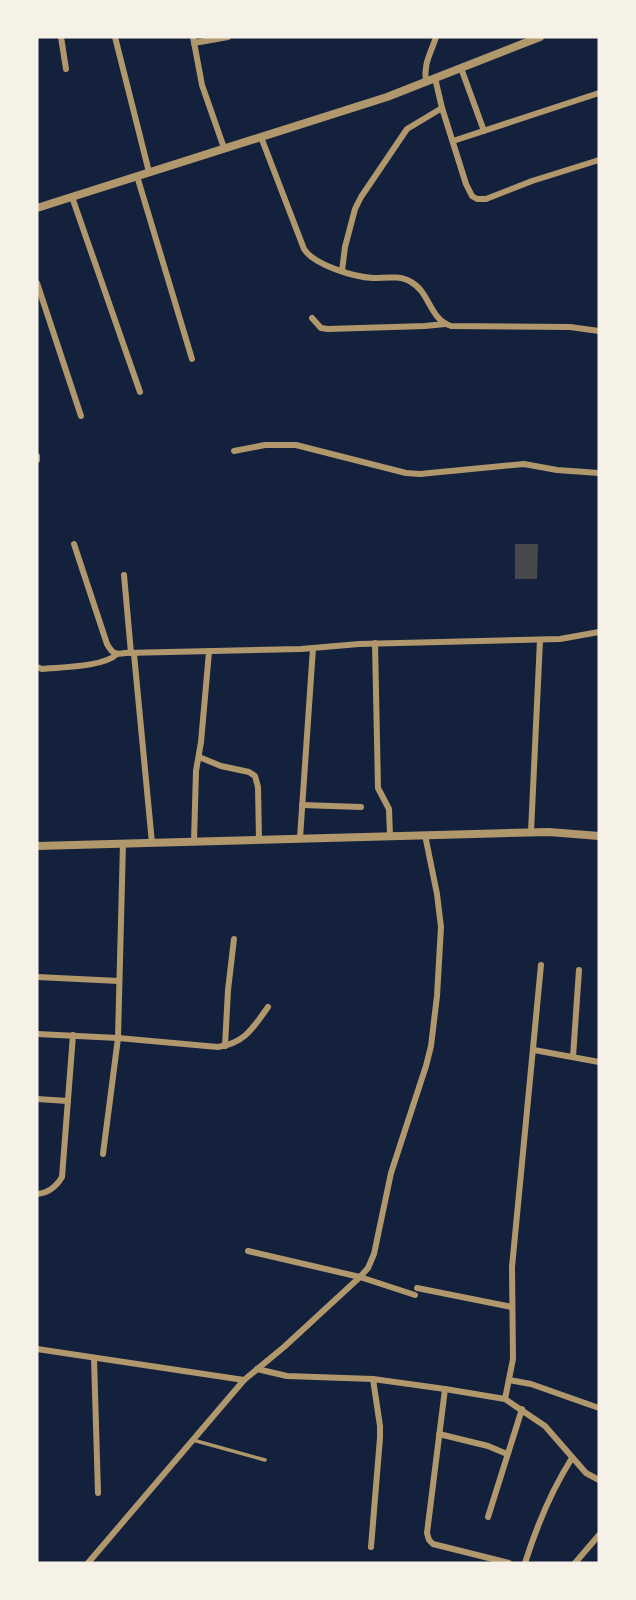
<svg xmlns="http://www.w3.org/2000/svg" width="636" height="1600" viewBox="0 0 636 1600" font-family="Manrope,sans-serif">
<rect width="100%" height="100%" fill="#14213d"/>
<!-- building -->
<path fill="#48494c" d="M515 544H538L537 579H515Z"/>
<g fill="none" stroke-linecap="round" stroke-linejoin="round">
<!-- service -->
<path stroke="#b1986c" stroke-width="3.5" d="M193 1440 265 1460"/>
<!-- minor -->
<g stroke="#b1986c" stroke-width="6">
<path d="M61 37 66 69"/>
<path d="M115 37 149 172"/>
<path d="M193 37 202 85 224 148"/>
<path d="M194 43 228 37"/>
<path d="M461 68 484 131"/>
<path d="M435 78 442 108 466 184 472 196 477 199H486L532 181 599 160"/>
<path d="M426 82C423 64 431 53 436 37"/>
<path d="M261 137 304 249C314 265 354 277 373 278 385 278 400 275 411 282 430 292 429 319 451 326L570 327 599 331"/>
<path d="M453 141 599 93"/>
<path d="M137 176 192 359"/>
<path d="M72 197 140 392"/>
<path d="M342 271 345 247 355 209 361 197 407 129 442 108"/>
<path d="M37 283 81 416"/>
<path d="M312 318 321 328 328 329 425 326 445 324"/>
<path d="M234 451 265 445H296L406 473 420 474 524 464 557 470 599 473"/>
<path d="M37 456V460"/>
<path d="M74 544 107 644C112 653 115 655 125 653L301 649 359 644 560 639 599 632"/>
<path d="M124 575 131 653"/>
<path d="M375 643 378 788 389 809 390 836"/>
<path d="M134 654 152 843"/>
<path d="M37 667 42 669C61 667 104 667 117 654"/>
<path d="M199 757 221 766 249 772 255 776 258 787 259 840"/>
<path d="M302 805 361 807"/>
<path d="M531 832 540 640"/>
<path d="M300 838 313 648"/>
<path d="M194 841 196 771 201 742 209 652"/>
<path d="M37 977 119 981"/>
<path d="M37 1034 118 1038 218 1047C245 1043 253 1028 268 1007"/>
<path d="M225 1046 228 990 234 939"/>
<path d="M534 1050 599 1062"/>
<path d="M573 1057 579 970"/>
<path d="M37 1099 68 1101"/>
<path d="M103 1154 118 1038 123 843"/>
<path d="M37 1194C49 1193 56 1187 62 1177L73 1035"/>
<path d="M248 1251 360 1277 415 1295"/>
<path d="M417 1288 512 1307"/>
<path d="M37 1349 244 1380"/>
<path d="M94 1358 98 1493"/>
<path d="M257 1369 287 1376 373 1379 445 1389 505 1399 545 1426 586 1473 599 1480"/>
<path d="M509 1380 531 1384 599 1408"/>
<path d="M445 1389 427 1533 429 1540 433 1544 509 1563"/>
<path d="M505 1399 513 1359 512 1267 541 965"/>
<path d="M439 1434 488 1446 507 1454"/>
<path d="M488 1517 522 1409"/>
<path d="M371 1547 380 1438V1426L373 1379"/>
<path d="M88 1563 244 1380 284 1347 360 1277 368 1268 374 1254 391 1173 426 1066 431 1046 437 996 441 927 437 894 425 835"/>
<path d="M525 1563C537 1525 551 1491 572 1458"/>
<path d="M575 1563 599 1535"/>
</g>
<!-- tertiary -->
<g stroke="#b1986c" stroke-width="8">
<path d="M37 208 387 97 540 37"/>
<path d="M37 846 549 832 599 836"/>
</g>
</g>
<!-- border -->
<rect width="636" height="1600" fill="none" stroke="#f6f1e7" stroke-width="77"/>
</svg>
